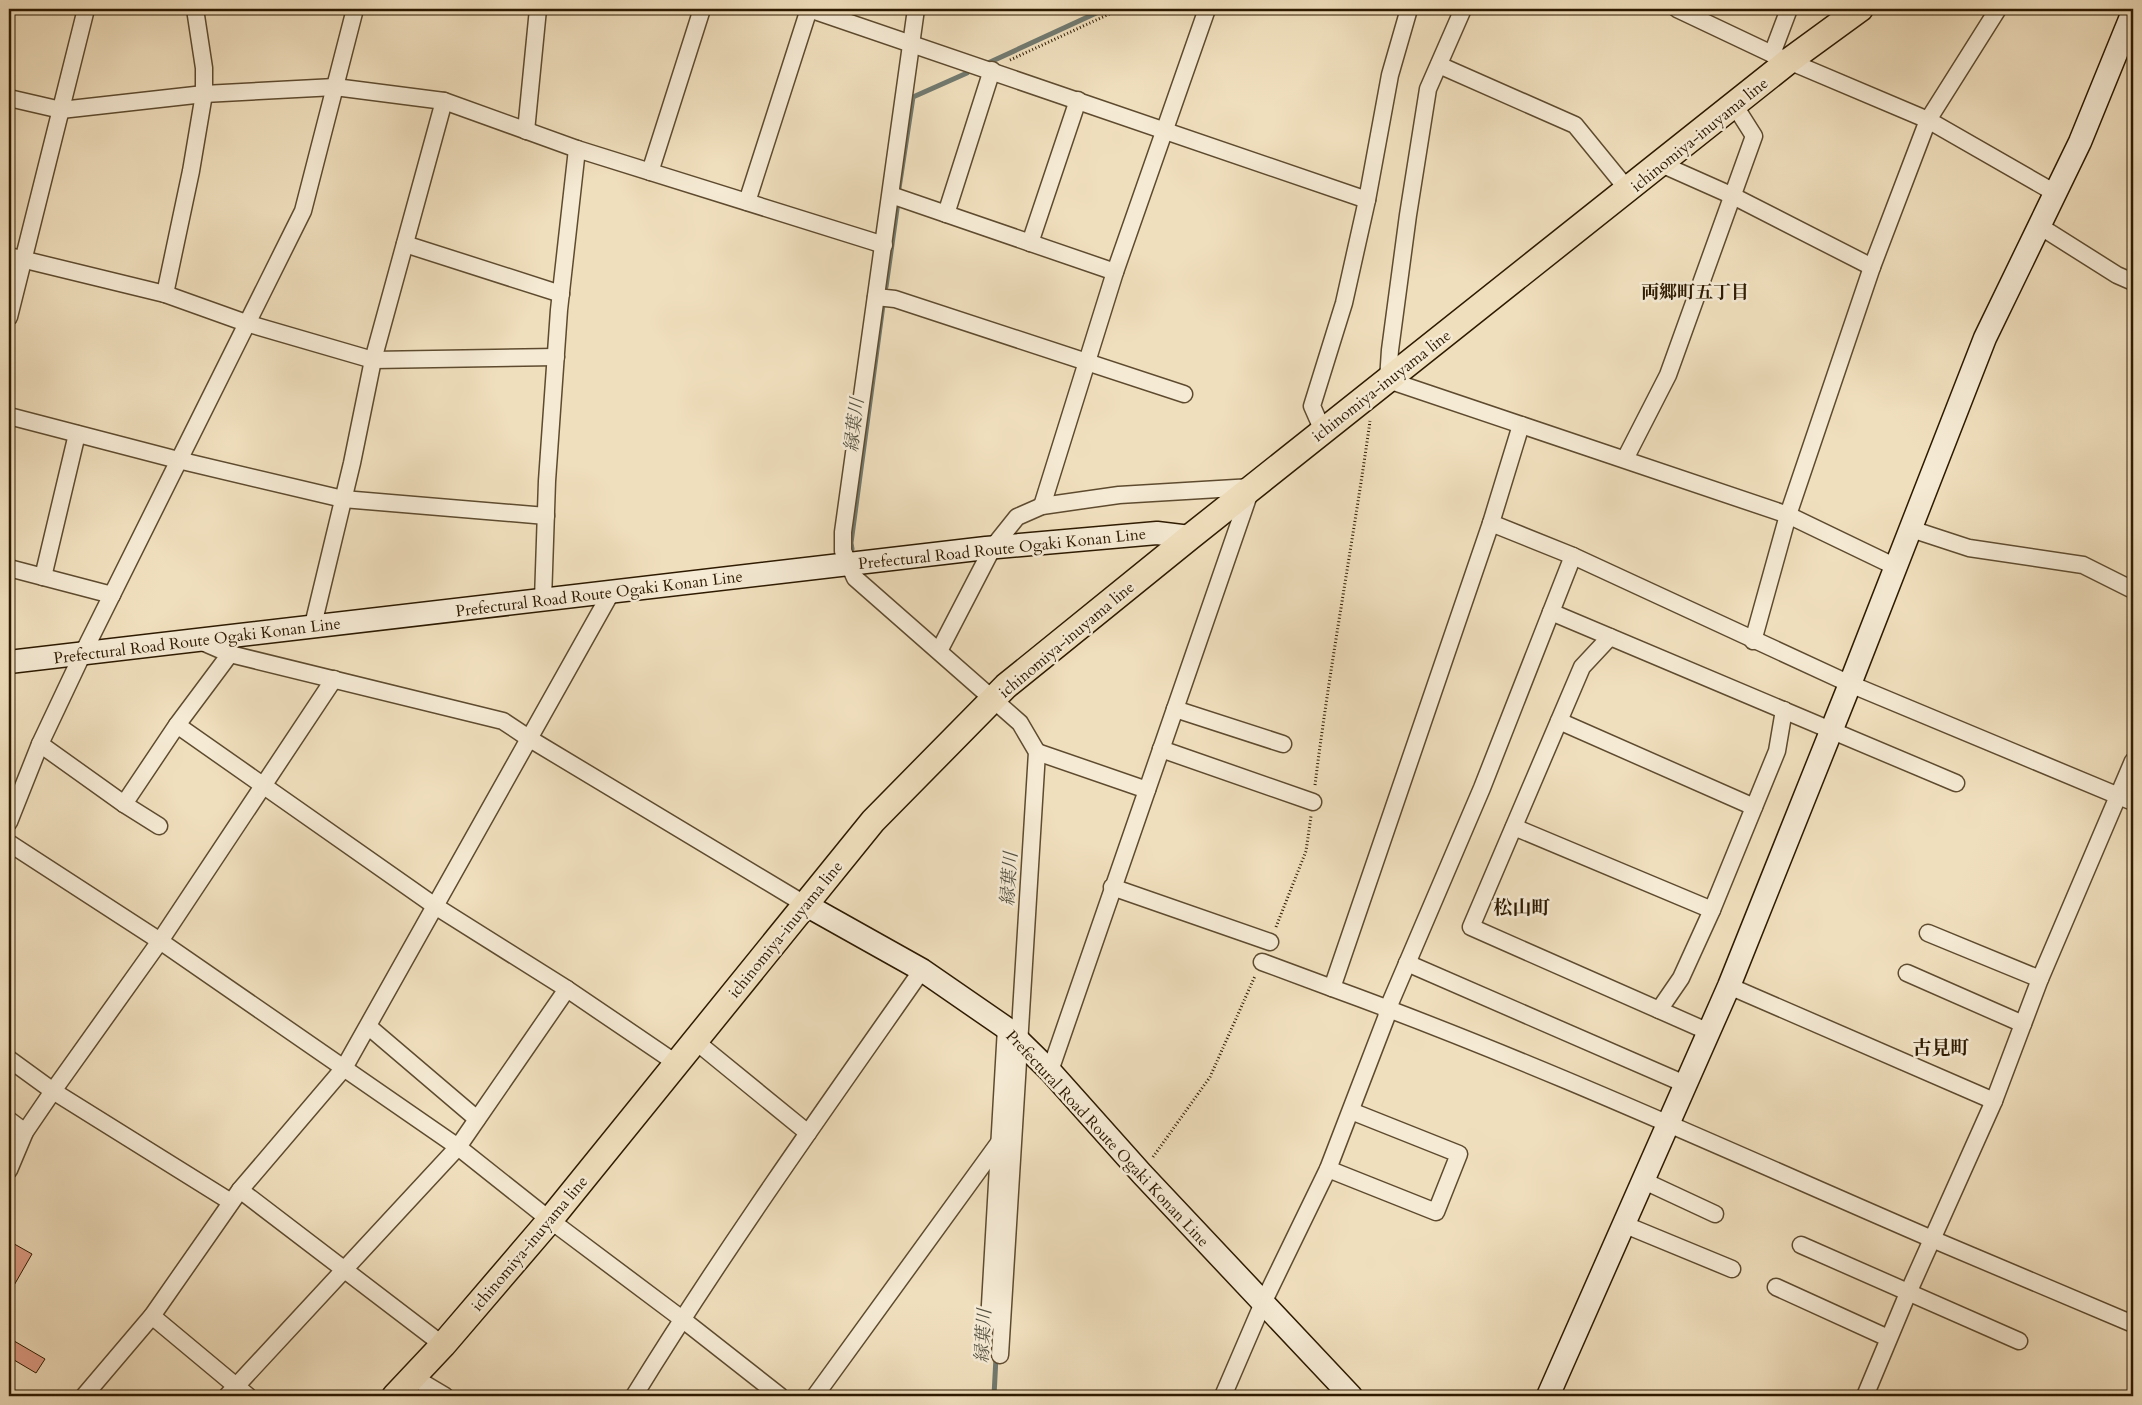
<svg xmlns="http://www.w3.org/2000/svg" width="2142" height="1405" viewBox="0 0 2142 1405" font-family="Cardo,'Noto Serif JP',serif">
<rect width="100%" height="100%" fill="#f0dfbd"/>
<filter id="stains"><feTurbulence type="fractalNoise" baseFrequency=".004" numOctaves="4"/><feColorMatrix values="0 0 0 0 .2 0 0 0 0 .09 0 0 0 0 .02 0 0 0 .5 -.17"/></filter>
<radialGradient id="worn" r=".72"><stop offset=".6" stop-color="#630" stop-opacity="0"/><stop offset="1" stop-color="#630" stop-opacity=".3"/></radialGradient>
<g fill="none" stroke-linecap="round" stroke-linejoin="round">
<!-- stream -->
<g stroke="#717a70" stroke-width="5">
<path d="M988 63 1105 9"/>
<path d="M899 188 913 97 967 73"/>
<path d="M886 287 898 202"/>
<path d="M852 549 851 543 883 305"/>
<path d="M994 1396 996 1357"/>
</g>
</g>
<!-- building -->
<g fill="#dd9b83" stroke="#2d1a00">
<path d="M9 1241 32 1254 9 1294Z"/>
<path d="M9 1338 45 1359 36 1373 9 1357Z"/>
</g>
<g fill="none" stroke-linecap="round" stroke-linejoin="round">
<!-- street casing -->
<g stroke="#5e4b2f" stroke-width="19">
<g id="street">
<path d="M809 9 1367 200"/>
<path d="M916 9 843 532V551L855 578 1020 723 1037 752 1000 1355"/>
<path d="M1463 9 1428 89 1408 215 1390 350 1388 380 1788 515 1896 567"/>
<path d="M1677 9 1772 54 1928 120 2057 194"/>
<path d="M1772 54 1789 9"/>
<path d="M1439 65 1575 125 1628 190"/>
<path d="M9 98 61 110 204 94 335 87 444 101 577 149 884 245"/>
<path d="M526 131 538 9"/>
<path d="M1661 164 1733 196 1872 267"/>
<path d="M650 172 702 9"/>
<path d="M891 195 1115 272"/>
<path d="M747 202 809 9"/>
<path d="M946 214 992 70"/>
<path d="M2041 227 2117 275 2133 282"/>
<path d="M1030 243 1078 100"/>
<path d="M405 244 561 294"/>
<path d="M9 256 165 294 246 323 373 360 556 357"/>
<path d="M165 294 191 171 204 94V68L195 9"/>
<path d="M876 297 895 299 1184 394"/>
<path d="M9 317 86 9"/>
<path d="M9 416 178 460 343 499 546 516"/>
<path d="M1521 425 1491 523 1573 556 1850 684 2133 802"/>
<path d="M1323 431 1312 406 1344 303 1367 200 1390 75 1409 9"/>
<path d="M1625 459 1668 375 1754 136 1735 106"/>
<path d="M1042 506 1115 272 1207 9"/>
<path d="M1491 523 1332 988C1536 1062 1733 1153 1932 1239 1999 1268 2066 1296 2133 1324"/>
<path d="M1911 529 1969 548 2083 565 2133 590"/>
<path d="M9 568 112 595"/>
<path d="M43 577 77 434"/>
<path d="M543 600 547 481 559 310 577 149"/>
<path d="M1551 612 1956 783"/>
<path d="M313 625 352 463 373 360 444 101"/>
<path d="M1610 637 1582 667 1471 927 1709 1032"/>
<path d="M200 641 230 654 503 721 530 739 806 905"/>
<path d="M1753 641 1788 515 1872 267 1928 120 1998 9"/>
<path d="M939 651 993 547 1017 517 1042 506 1119 495 1252 487"/>
<path d="M1175 709 1283 744"/>
<path d="M1559 721 1754 807"/>
<path d="M177 725 435 906 567 989 676 1063"/>
<path d="M40 744 124 804 159 826"/>
<path d="M1161 749 1313 802"/>
<path d="M1037 752 1147 790"/>
<path d="M124 804 177 725 230 654"/>
<path d="M9 822 40 744 83 653 303 211 355 9"/>
<path d="M1514 827 1712 910"/>
<path d="M9 843 160 941 458 1147 550 1220 682 1319 780 1396"/>
<path d="M1112 887 1270 942"/>
<path d="M1928 933 2040 979"/>
<path d="M1262 962 1332 988"/>
<path d="M1407 963 1685 1084"/>
<path d="M1907 973 2023 1024"/>
<path d="M1729 986 1994 1101"/>
<path d="M1659 1010 1681 978 1712 910 1777 751 1784 710"/>
<path d="M369 1027 477 1119"/>
<path d="M694 1040 808 1133"/>
<path d="M9 1059 53 1091 231 1202"/>
<path d="M1050 1071 1251 489"/>
<path d="M9 1120 25 1132"/>
<path d="M1328 1169 1436 1212 1459 1154 1351 1111"/>
<path d="M9 1170 25 1132 53 1091 160 941 334 679"/>
<path d="M1642 1180 1715 1214"/>
<path d="M240 1190 443 1345"/>
<path d="M1623 1224 1732 1269"/>
<path d="M1801 1245 2019 1341"/>
<path d="M1776 1287 1888 1338"/>
<path d="M152 1316 248 1396"/>
<path d="M989 1322 1006 1028"/>
<path d="M413 1377 445 1396"/>
<path d="M84 1396 152 1316 240 1190 344 1068 612 591"/>
<path d="M227 1396 458 1147 567 989"/>
<path d="M634 1396C724 1250 824 1110 922 970"/>
<path d="M815 1396 998 1144 1012 1145"/>
<path d="M1223 1396 1263 1303 1328 1169 1386 1018 1388 1008 1482 788 1573 556"/>
<path d="M1865 1396 1908 1293 1994 1101 2040 979 2133 761"/>
</g>
</g>
<!-- secondary casing -->
<g stroke="#2d1a00" stroke-width="25">
<g id="secondary">
<path d="M9 662 986 548 1157 533 1190 537"/>
<path d="M806 905 922 970 1006 1028 1050 1071 1142 1174 1351 1396"/>
<path d="M1548 1396 1729 986 1850 684 1985 338 2080 142 2133 12"/>
</g>
</g>
<!-- primary casing -->
<g stroke="#2d1a00" stroke-width="28">
<path id="primary" d="M395 1396 443 1345 550 1220 873 821 1006 686 1190 537 1790 60 1860 9"/>
</g>
<!-- path -->
<g stroke="#2d1a00" stroke-width="3" stroke-dasharray="1 2.5" stroke-linecap="butt">
<path d="M1010 60 1120 9"/>
<path d="M1315 785C1330 663 1353 543 1370 421"/>
<path d="M1276 927 1306 851 1311 816"/>
<path d="M1153 1157 1210 1077 1255 976"/>
</g>
<!-- street -->
<use href="#street" stroke="#f5ead4" stroke-width="16"/>
<!-- secondary -->
<use href="#secondary" stroke="#f5ead4" stroke-width="22"/>
<!-- primary -->
<use href="#primary" stroke="#f0dfbd" stroke-width="25"/>
</g>
<g text-anchor="middle" stroke-width="5" stroke-linejoin="round" paint-order="stroke">
<!-- street labels -->
<g font-size="16" fill="#2d1a00" stroke="#f5ead4">
<text transform="translate(1699 134) rotate(-39)" y="6">ichinomiya-inuyama line</text>
<text transform="translate(1381 385) rotate(-38)" y="6">ichinomiya-inuyama line</text>
<text transform="translate(1002 548) rotate(-6)" y="6">Prefectural Road Route Ogaki Konan Line</text>
<text transform="translate(599 593) rotate(-7)" y="6">Prefectural Road Route Ogaki Konan Line</text>
<text transform="translate(1066 639) rotate(-40)" y="6">ichinomiya-inuyama line</text>
<text transform="translate(197 640) rotate(-7)" y="6">Prefectural Road Route Ogaki Konan Line</text>
<text transform="translate(785 929) rotate(-51)" y="6">ichinomiya-inuyama line</text>
<text transform="translate(1108 1138) rotate(47)" y="6">Prefectural Road Route Ogaki Konan Line</text>
<text transform="translate(529 1243) rotate(-50)" y="6">ichinomiya-inuyama line</text>
</g>
<!-- neighbourhood labels -->
<g font-size="18" font-weight="bold" fill="#2d1a00" stroke="#f5ead4">
<text x="1695" y="298">両郷町五丁目</text>
</g>
<!-- water labels -->
<g font-size="18" font-style="italic" fill="#555241" stroke="#f5ead4">
<text transform="translate(854 425) rotate(-83)" y="6">縁葉川</text>
<text transform="translate(1009 879) rotate(-86)" y="6">縁葉川</text>
<text transform="translate(983 1336) rotate(-87)" y="6">縁葉川</text>
</g>
<!-- quarter labels -->
<g font-size="19" font-weight="bold" fill="#2d1a00" stroke="#f5ead4">
<text x="1522" y="914">松山町</text>
<text x="1941" y="1054">古見町</text>
</g>
</g>
<!-- margin -->
<rect width="2142" height="1405" fill="none" stroke="#f0dfbd" stroke-width="30"/>
<rect x="10" y="10" width="2122" height="1385" fill="none" stroke="#2d1a00" stroke-width="2.5"/>
<rect x="15" y="15" width="2112" height="1375" fill="none" stroke="#2d1a00"/>
<rect width="100%" height="100%" filter="url(#stains)"/>
<rect width="100%" height="100%" fill="url(#worn)"/>
</svg>
